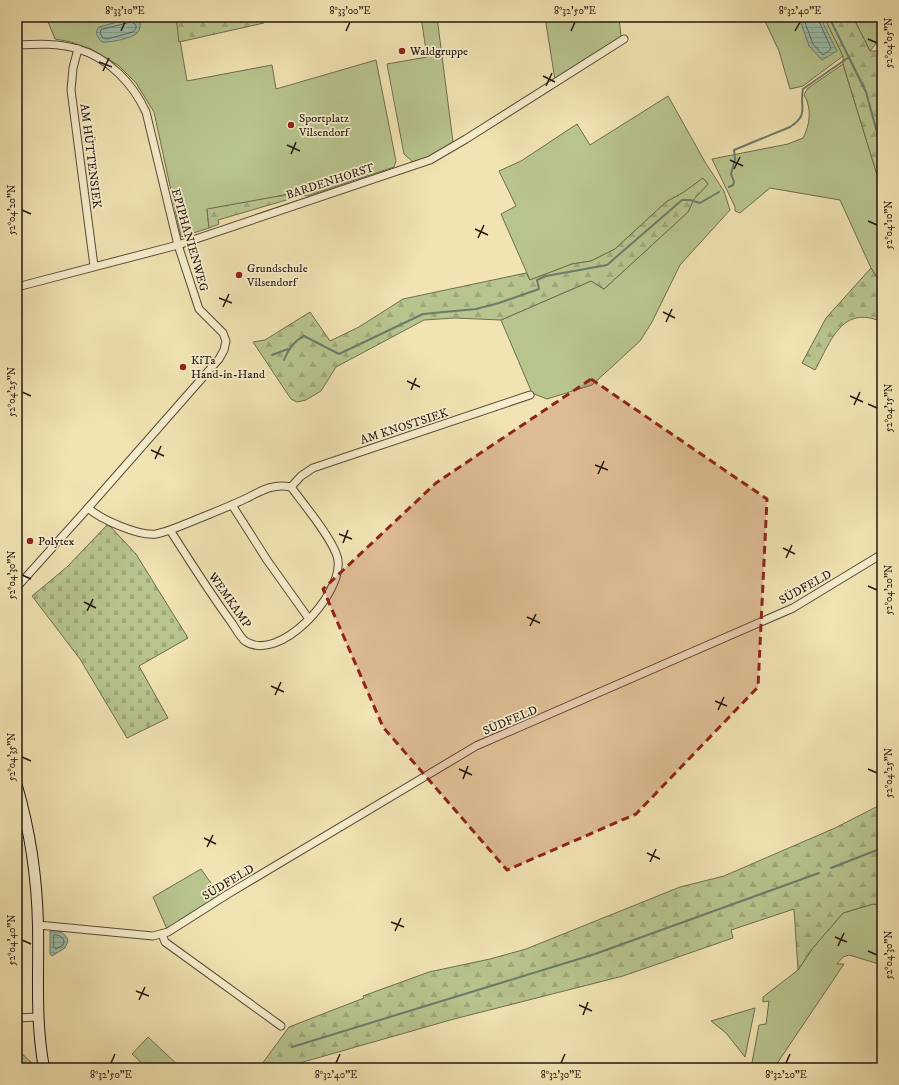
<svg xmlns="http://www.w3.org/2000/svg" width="899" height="1085" viewBox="0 0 899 1085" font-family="'IM FELL DW Pica',serif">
<defs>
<pattern id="forest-firs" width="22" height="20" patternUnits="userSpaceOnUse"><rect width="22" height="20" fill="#b8c48e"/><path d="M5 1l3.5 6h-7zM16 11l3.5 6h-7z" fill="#9ea879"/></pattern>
<pattern id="cemetery-stones" width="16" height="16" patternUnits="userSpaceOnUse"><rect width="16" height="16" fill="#b8c48e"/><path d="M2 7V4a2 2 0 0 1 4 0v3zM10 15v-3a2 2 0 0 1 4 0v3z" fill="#9ea879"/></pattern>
<pattern id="water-rules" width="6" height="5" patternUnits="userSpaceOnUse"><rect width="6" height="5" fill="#9bbeaa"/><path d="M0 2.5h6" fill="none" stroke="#85a391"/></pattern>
</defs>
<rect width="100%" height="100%" fill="#f1e3b2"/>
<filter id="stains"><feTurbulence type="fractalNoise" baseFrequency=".005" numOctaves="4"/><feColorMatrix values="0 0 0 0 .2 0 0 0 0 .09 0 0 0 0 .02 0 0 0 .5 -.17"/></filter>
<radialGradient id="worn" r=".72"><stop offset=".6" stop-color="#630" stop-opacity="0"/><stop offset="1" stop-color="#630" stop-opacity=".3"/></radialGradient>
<!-- green -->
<g fill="#b8c48e" stroke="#6e6e50">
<path d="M46 17H176L187 81 272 65 276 89 376 60 396 161 394 167 307 196 295 193 207 210 209 228 181 237 154 112 136 83 118 65 91 49 71 42 55 39Z"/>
<path d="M421 17H437L453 142 433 155 413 162 404 154 387 64 427 57Z"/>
<path d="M545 17H619L621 37 555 80Z"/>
<path d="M763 17H824L843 56 803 86 790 89 779 51Z"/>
<path d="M853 17H882V36L870 51Z"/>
<path d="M843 64 882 191V285L871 268 840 200 770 188 740 213 735 211V207L712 159 788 144 803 138C810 125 812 108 804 95L807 89Z"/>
<path d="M668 96 705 162 724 191 730 210 680 265 652 322 640 341 592 385 547 399 532 393 501 320 591 281 604 289 688 212 694 199 708 184 703 178 684 192 666 202 615 249 591 261 572 264 530 280 501 214 516 206 499 171 521 161 577 124 590 145Z"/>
<path d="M201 869 220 896 167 929 153 897Z"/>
<path d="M873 904 882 905V965L849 955 843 957 837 964H844L774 1068H751L759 1025 766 1024 769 1001 763 1002V997L798 970 812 949 843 913Z"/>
<path d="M755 1008 745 1057 726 1033 711 1021Z"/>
<path d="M148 1037 181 1068H147L132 1054Z"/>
<path d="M19 1051 33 1064 35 1068H17V1056Z"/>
</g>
<!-- forest -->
<g fill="url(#forest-firs)" stroke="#6e6e50">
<path d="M176 17H263L264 23 179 42Z"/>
<path d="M824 17H853L870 51H882V191L843 64V56Z"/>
<path d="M703 178 708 184 694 199 688 212 604 289 591 281 501 320 455 318 424 320 336 367 321 391 306 400 297 402 291 399 253 342 265 340 310 312 330 341 359 327 403 299 526 273 530 280 572 264 591 261 615 249 666 202 684 192Z"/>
<path d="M296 193 295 196 293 198 218 220 219 224 209 228 207 209Z"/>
<path d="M871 268 882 285V322C842 304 831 341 815 370L802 363 826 318Z"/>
<path d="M882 804V905L873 904 843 913 812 949 798 970 794 909 731 930 733 938 623 976 454 1019 282 1068H267L262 1064 289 1027 364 998 363 996 429 972 490 959 526 949 680 887 724 876 835 828Z"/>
</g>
<!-- cemetery -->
<path fill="url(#cemetery-stones)" stroke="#6e6e50" d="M108 524 136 554 188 638 139 666 168 718 127 738 80 659 32 596 67 567Z"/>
<!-- water -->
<g fill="url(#water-rules)" stroke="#6b7c6d">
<path d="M799 17H820L837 51 822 60 809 46Z"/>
<path d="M132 18 138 20 140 23C140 26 140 30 138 32 134 38 109 43 102 42 97 37 94 32 99 27Z"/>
<path d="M50 931C58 930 66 932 68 941L65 948 52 956 50 954Z"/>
</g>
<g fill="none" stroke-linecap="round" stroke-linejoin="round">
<!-- shore -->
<g stroke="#5f6c5e" stroke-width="1">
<path d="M803 17 813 44 823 55 830 50 831 48 817 17"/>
<path d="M132 22 136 25V28L133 32 107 39 103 38 100 33 101 30Z"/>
<path d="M54 935C58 934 63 937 64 941L63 945 56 949 54 947Z"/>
</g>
<!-- stream -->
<g stroke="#6b7c6d" stroke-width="2">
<path d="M829 17 866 92 882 151"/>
<path d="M729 187 733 185 734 182 731 174 735 159 734 150 790 127C810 114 799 107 803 89L849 57"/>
<path d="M272 355 288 349"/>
<path d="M284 360C288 349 294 341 304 336L339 354 423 314 476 309 499 303 539 289 537 280 546 276 607 265 682 200H690L700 203 719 192"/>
<path d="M831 868 882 848"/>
<path d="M292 1047 595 954 819 873"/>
</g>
<!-- minor casing -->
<g stroke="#564c39" stroke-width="9">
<g id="minor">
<path d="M17 45C37 44 59 43 78 49 109 58 133 84 146 112L178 245 199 309 223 333 226 341 224 350 219 359 88 508 17 587"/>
<path d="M78 49 73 68 71 90 94 266"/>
<path d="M17 287 178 245 430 160 466 139 624 39"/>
<path d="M291 487 301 476 313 468 530 395"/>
<path d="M232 505 267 560 309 619"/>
<path d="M88 508C102 520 138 536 156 534 167 532 178 527 188 523 207 515 226 508 245 499 261 491 273 483 291 487 302 502 337 544 338 561 342 595 279 664 245 641 239 636 234 625 229 619 208 590 189 560 170 530"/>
<path d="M38 925 153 936 168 932 228 894 476 746 793 608 882 554"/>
<path d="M162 934 165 942 281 1026"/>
<path d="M17 1018 38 1017"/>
</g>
</g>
<!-- secondary casing -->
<g stroke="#231911" stroke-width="12">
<path id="secondary" d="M17 786C30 831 37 878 38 925 39 974 35 1019 44 1068"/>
</g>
<!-- minor -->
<use href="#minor" stroke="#f6edcd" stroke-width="7"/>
<!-- secondary -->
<use href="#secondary" stroke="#f6edcd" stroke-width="10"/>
</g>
<!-- marked area -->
<path fill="#8f2418" fill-opacity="0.2" stroke="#8f2418" stroke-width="3" stroke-dasharray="8 5" stroke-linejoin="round" d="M591 379 767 499 758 687 636 814 507 870 383 727 323 589 436 483Z"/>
<!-- ticks -->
<path fill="none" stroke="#231911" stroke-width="1.5" d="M121 31 125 22M346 31 350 22M571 31 575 22M795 31 800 22M868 39 877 43M99 62 112 67M103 71 109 58M543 76 555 82M546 86 552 73M287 145 300 151M291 154 296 142M730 160 743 166M734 169 740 157M22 210 31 214M868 221 877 225M475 229 488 235M478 238 484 225M219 298 232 303M223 307 229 294M663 312 675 318M666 322 672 309M407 381 420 387M411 390 416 378M22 392 31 396M850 396 863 402M868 404 877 408M854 405 860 392M151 450 164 456M155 459 161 446M595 465 608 470M598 474 604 461M339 534 352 539M343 543 348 530M783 548 795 554M786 558 792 545M22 575 31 579M868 586 877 590M84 602 96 608M87 611 93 599M527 617 540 623M530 626 536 614M271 686 284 692M275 695 281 682M715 701 727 706M718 710 724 697M22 757 31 761M459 769 472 775M868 769 877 773M463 779 468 766M204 838 216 844M207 847 213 835M647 853 660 859M650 862 656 849M391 922 404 927M395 931 401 918M835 937 847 942M22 940 31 944M838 946 844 933M868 951 877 955M136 991 149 996M139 1000 145 987M579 1005 592 1011M583 1015 588 1002M111 1063 115 1054M336 1063 340 1054M561 1063 565 1054M786 1063 790 1054"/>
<!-- markers -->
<g fill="#8f2418" stroke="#f6edcd" stroke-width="1.5">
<circle cx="402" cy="51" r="4"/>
<circle cx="291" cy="125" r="4"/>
<circle cx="239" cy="275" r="4"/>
<circle cx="183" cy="367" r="4"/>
<circle cx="30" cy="541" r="4"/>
</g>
<g text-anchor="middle" stroke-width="3.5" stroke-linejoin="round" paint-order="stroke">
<!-- poi labels -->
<g font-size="12" fill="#231911" stroke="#f6edcd" text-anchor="start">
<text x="410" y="55">Waldgruppe</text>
<text x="299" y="122">Sportplatz<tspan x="299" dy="14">Vilsendorf</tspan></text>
<text x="247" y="272">Grundschule<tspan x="247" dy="14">Vilsendorf</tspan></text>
<text x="191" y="364">KiTa<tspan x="191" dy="14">Hand-in-Hand</tspan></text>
<text x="38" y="545">Polytex</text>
</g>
<!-- street labels -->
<g font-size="12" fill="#231911" stroke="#f6edcd">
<text transform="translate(91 156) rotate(83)" y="4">AM HÜTTENSIEK</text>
<text transform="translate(330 181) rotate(-18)" y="4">BARDENHORST</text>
<text transform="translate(190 240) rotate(74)" y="4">EPIPHANIENWEG</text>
<text transform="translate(404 426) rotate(-18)" y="4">AM KNOSTSIEK</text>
<text transform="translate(805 587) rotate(-29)" y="4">SÜDFELD</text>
<text transform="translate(230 600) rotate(55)" y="4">WEMKAMP</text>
<text transform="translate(510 720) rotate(-23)" y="4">SÜDFELD</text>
<text transform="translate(228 882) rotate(-31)" y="4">SÜDFELD</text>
</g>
</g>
<!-- margin -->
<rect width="899" height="1085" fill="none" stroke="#f1e3b2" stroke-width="44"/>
<rect x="22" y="22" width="855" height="1041" fill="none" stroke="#231911" stroke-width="1.5"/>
<g font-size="10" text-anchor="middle" fill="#231911">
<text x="125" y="14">8°33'10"E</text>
<text x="350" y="14">8°33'00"E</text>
<text x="575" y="14">8°32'50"E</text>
<text x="800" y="14">8°32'40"E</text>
<text transform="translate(888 43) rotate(-90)" y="4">52°04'05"N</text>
<text transform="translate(11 210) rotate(-90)" y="4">52°04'20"N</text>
<text transform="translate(888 225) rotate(-90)" y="4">52°04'10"N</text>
<text transform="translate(11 392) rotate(-90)" y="4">52°04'25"N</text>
<text transform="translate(888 408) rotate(-90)" y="4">52°04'15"N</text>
<text transform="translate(11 575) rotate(-90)" y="4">52°04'30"N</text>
<text transform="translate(888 590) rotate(-90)" y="4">52°04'20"N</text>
<text transform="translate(11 757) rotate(-90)" y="4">52°04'35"N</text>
<text transform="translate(888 773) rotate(-90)" y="4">52°04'25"N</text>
<text transform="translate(11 940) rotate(-90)" y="4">52°04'40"N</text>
<text transform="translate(888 955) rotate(-90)" y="4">52°04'30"N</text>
<text x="111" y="1078">8°32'50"E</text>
<text x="336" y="1078">8°32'40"E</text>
<text x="561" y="1078">8°32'30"E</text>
<text x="786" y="1078">8°32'20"E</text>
</g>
<rect width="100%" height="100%" filter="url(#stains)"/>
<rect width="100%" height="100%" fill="url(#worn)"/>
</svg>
